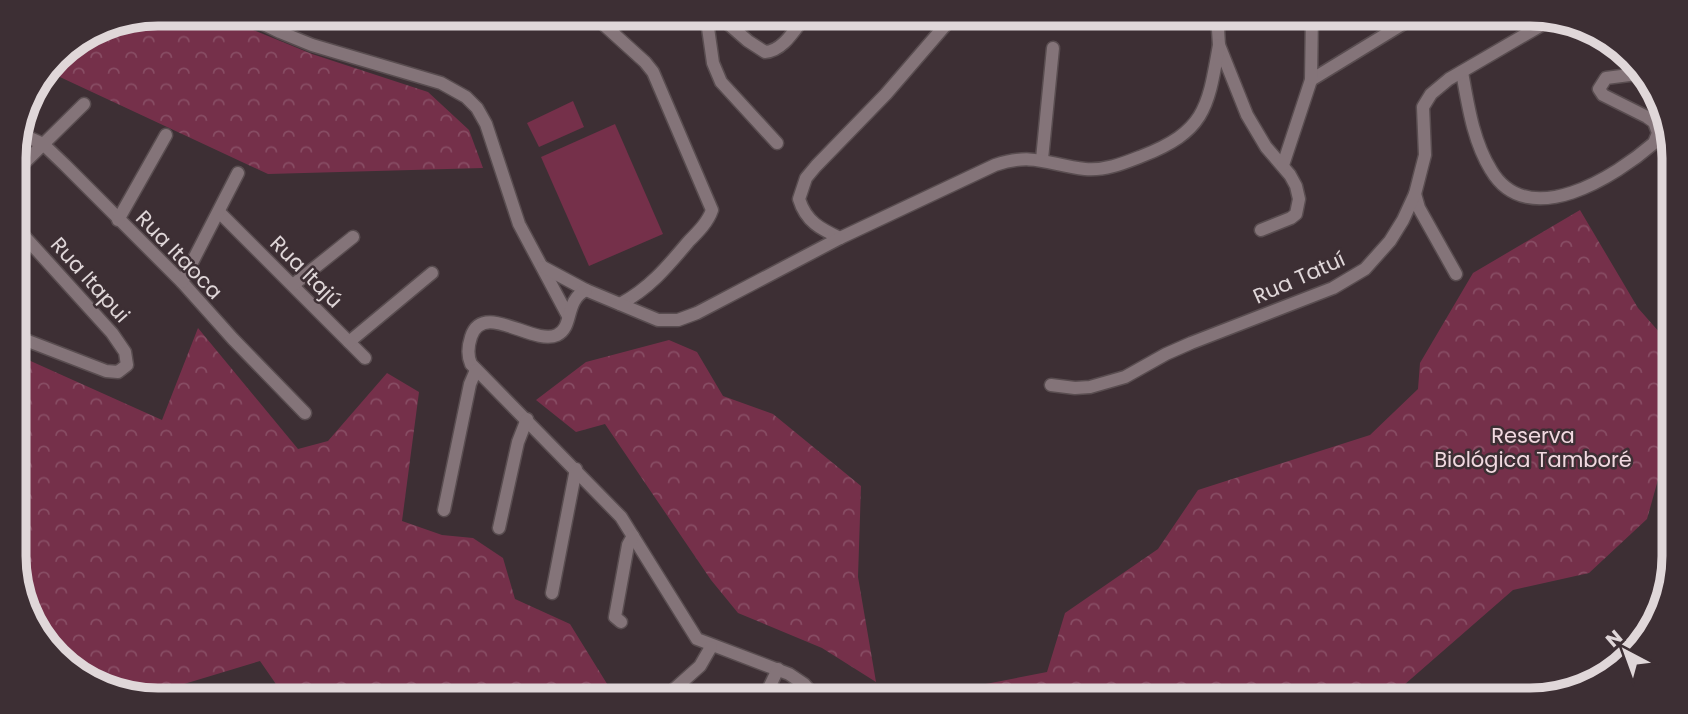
<svg xmlns="http://www.w3.org/2000/svg" width="1688" height="714" viewBox="0 0 1688 714" font-family="Poppins,sans-serif">
<defs>
<pattern id="forest-crowns" width="20" height="18" patternUnits="userSpaceOnUse" patternTransform="scale(1.75)"><rect width="20" height="18" fill="#75304a"/><path d="M2 6a3 3 0 1 1 6 0M12 15a3 3 0 1 1 6 0" fill="none" stroke="#884d64"/></pattern>
</defs>
<rect width="100%" height="100%" fill="#3d2f34"/>
<!-- forest -->
<g fill="url(#forest-crowns)">
<path d="M159 14H214L312 54 428 92 469 130 483 168 268 174 47 71 63 50 104 25Z"/>
<path d="M1580 210 1638 308 1668 342H1673L1674 452 1661 469 1647 519 1589 573 1513 590 1404 685 1378 700H903L1047 672 1065 613 1158 549 1198 490 1370 435 1418 389 1420 363 1473 273Z"/>
<path d="M198 328 298 449 328 441 387 373 419 392 402 521 442 535 473 538 503 558 515 599 570 624 617 700H287L260 661 141 697 108 690 44 644 17 583 15 354 162 420Z"/>
<path d="M669 340 697 352 723 396 773 414 861 486 858 577 876 682 822 648 738 613 711 580 605 424 576 432 536 400 586 362Z"/>
</g>
<!-- pitch -->
<g fill="#75304a">
<path d="M573 101 584 127 539 147 527 123Z"/>
<path d="M615 124 663 234 589 266 541 157Z"/>
</g>
<g fill="none" stroke-linecap="round" stroke-linejoin="round">
<!-- minor casing -->
<g stroke="#594d50" stroke-width="15">
<g id="minor">
<path d="M243 14 280 32 312 45 441 83 466 97 477 108 486 124 519 224 568 316"/>
<path d="M592 14 645 62 653 72 712 210C708 222 698 232 689 241 668 266 649 289 620 304"/>
<path d="M706 14 713 63 721 82 777 143"/>
<path d="M717 14 748 41 765 52C784 51 796 27 807 14"/>
<path d="M1217 14 1219 45 1247 115 1266 147 1290 175 1296 186 1299 199 1296 214 1291 218 1261 230"/>
<path d="M1462 72C1468 105 1473 141 1491 170 1528 233 1616 176 1654 143L1658 133 1654 122 1647 117 1603 95 1599 89 1606 78 1645 73"/>
<path d="M1311 80 1419 14"/>
<path d="M19 133 43 144 65 165 182 282 233 339 305 413"/>
<path d="M1042 159 1053 48"/>
<path d="M1283 165 1311 80 1312 14"/>
<path d="M14 173 84 104"/>
<path d="M1415 194 1419 208 1456 274"/>
<path d="M220 213 365 358"/>
<path d="M118 220 166 135"/>
<path d="M15 226 112 333 125 352 127 365 118 372 106 371 15 336"/>
<path d="M840 238C821 229 806 222 799 199L806 178 816 166 886 94 955 14"/>
<path d="M543 267 586 290 658 320H678L697 313 840 238 995 165C1034 152 1049 165 1085 169 1105 171 1124 163 1142 156 1206 131 1208 107 1219 45"/>
<path d="M182 282 238 173"/>
<path d="M293 285 353 237"/>
<path d="M586 290C564 301 574 327 557 335 533 346 483 300 471 337 468 346 467 355 471 364L621 517 697 639 789 674 804 684 818 700"/>
<path d="M349 342 432 273"/>
<path d="M1051 385 1075 388 1090 387 1125 377 1166 354 1191 343 1333 288 1365 269 1390 241 1403 220 1415 194 1425 155 1423 107 1431 94 1449 79 1552 19"/>
<path d="M444 510 470 384 476 370"/>
<path d="M499 528 518 442 527 419"/>
<path d="M552 593 576 469"/>
<path d="M621 622 615 617 628 545 633 536"/>
<path d="M662 700 700 666 711 647"/>
<path d="M758 700 768 690 778 669"/>
</g>
</g>
<!-- minor -->
<use href="#minor" stroke="#847479" stroke-width="12"/>
</g>
<g text-anchor="middle" stroke-width="5" stroke-linejoin="round" paint-order="stroke">
<!-- street labels -->
<g font-size="21" fill="#e0d7d9" stroke="#3d2f34">
<text transform="translate(179 255) rotate(46)" y="7">Rua Itaoca</text>
<text transform="translate(306 272) rotate(45)" y="7">Rua Itajú</text>
<text transform="translate(1299 278) rotate(-24)" y="7">Rua Tatuí</text>
<text transform="translate(90 280) rotate(48)" y="7">Rua Itapui</text>
</g>
<!-- park labels -->
<g font-size="21" fill="#f1d9e0" stroke="#3d2f34">
<text x="1533" y="443">Reserva<tspan x="1533" dy="24">Biológica Tamboré</tspan></text>
</g>
</g>
<!-- crop -->
<path d="M0 0H1688V714H0ZM158 26H1530A132 132 0 0 1 1662 158V556A132 132 0 0 1 1530 688H158A132 132 0 0 1 26 556V158A132 132 0 0 1 158 26Z" fill="#3d2f34" fill-rule="evenodd"/>
<path fill="none" stroke="#e0d7d9" stroke-width="9" d="M158 26H1530A132 132 0 0 1 1662 158V556A132 132 0 0 1 1530 688H158A132 132 0 0 1 26 556V158A132 132 0 0 1 158 26Z"/>
<!-- north arrow -->
<g transform="translate(1625 651) rotate(319)" stroke="#3d2f34" stroke-width="5" paint-order="stroke">
<path d="M0-5L12 26L0 18L-12 26Z" fill="#e0d7d9"/>
<text y="-10" font-size="19" font-weight="bold" text-anchor="middle" fill="#e0d7d9">N</text>
</g>
</svg>
